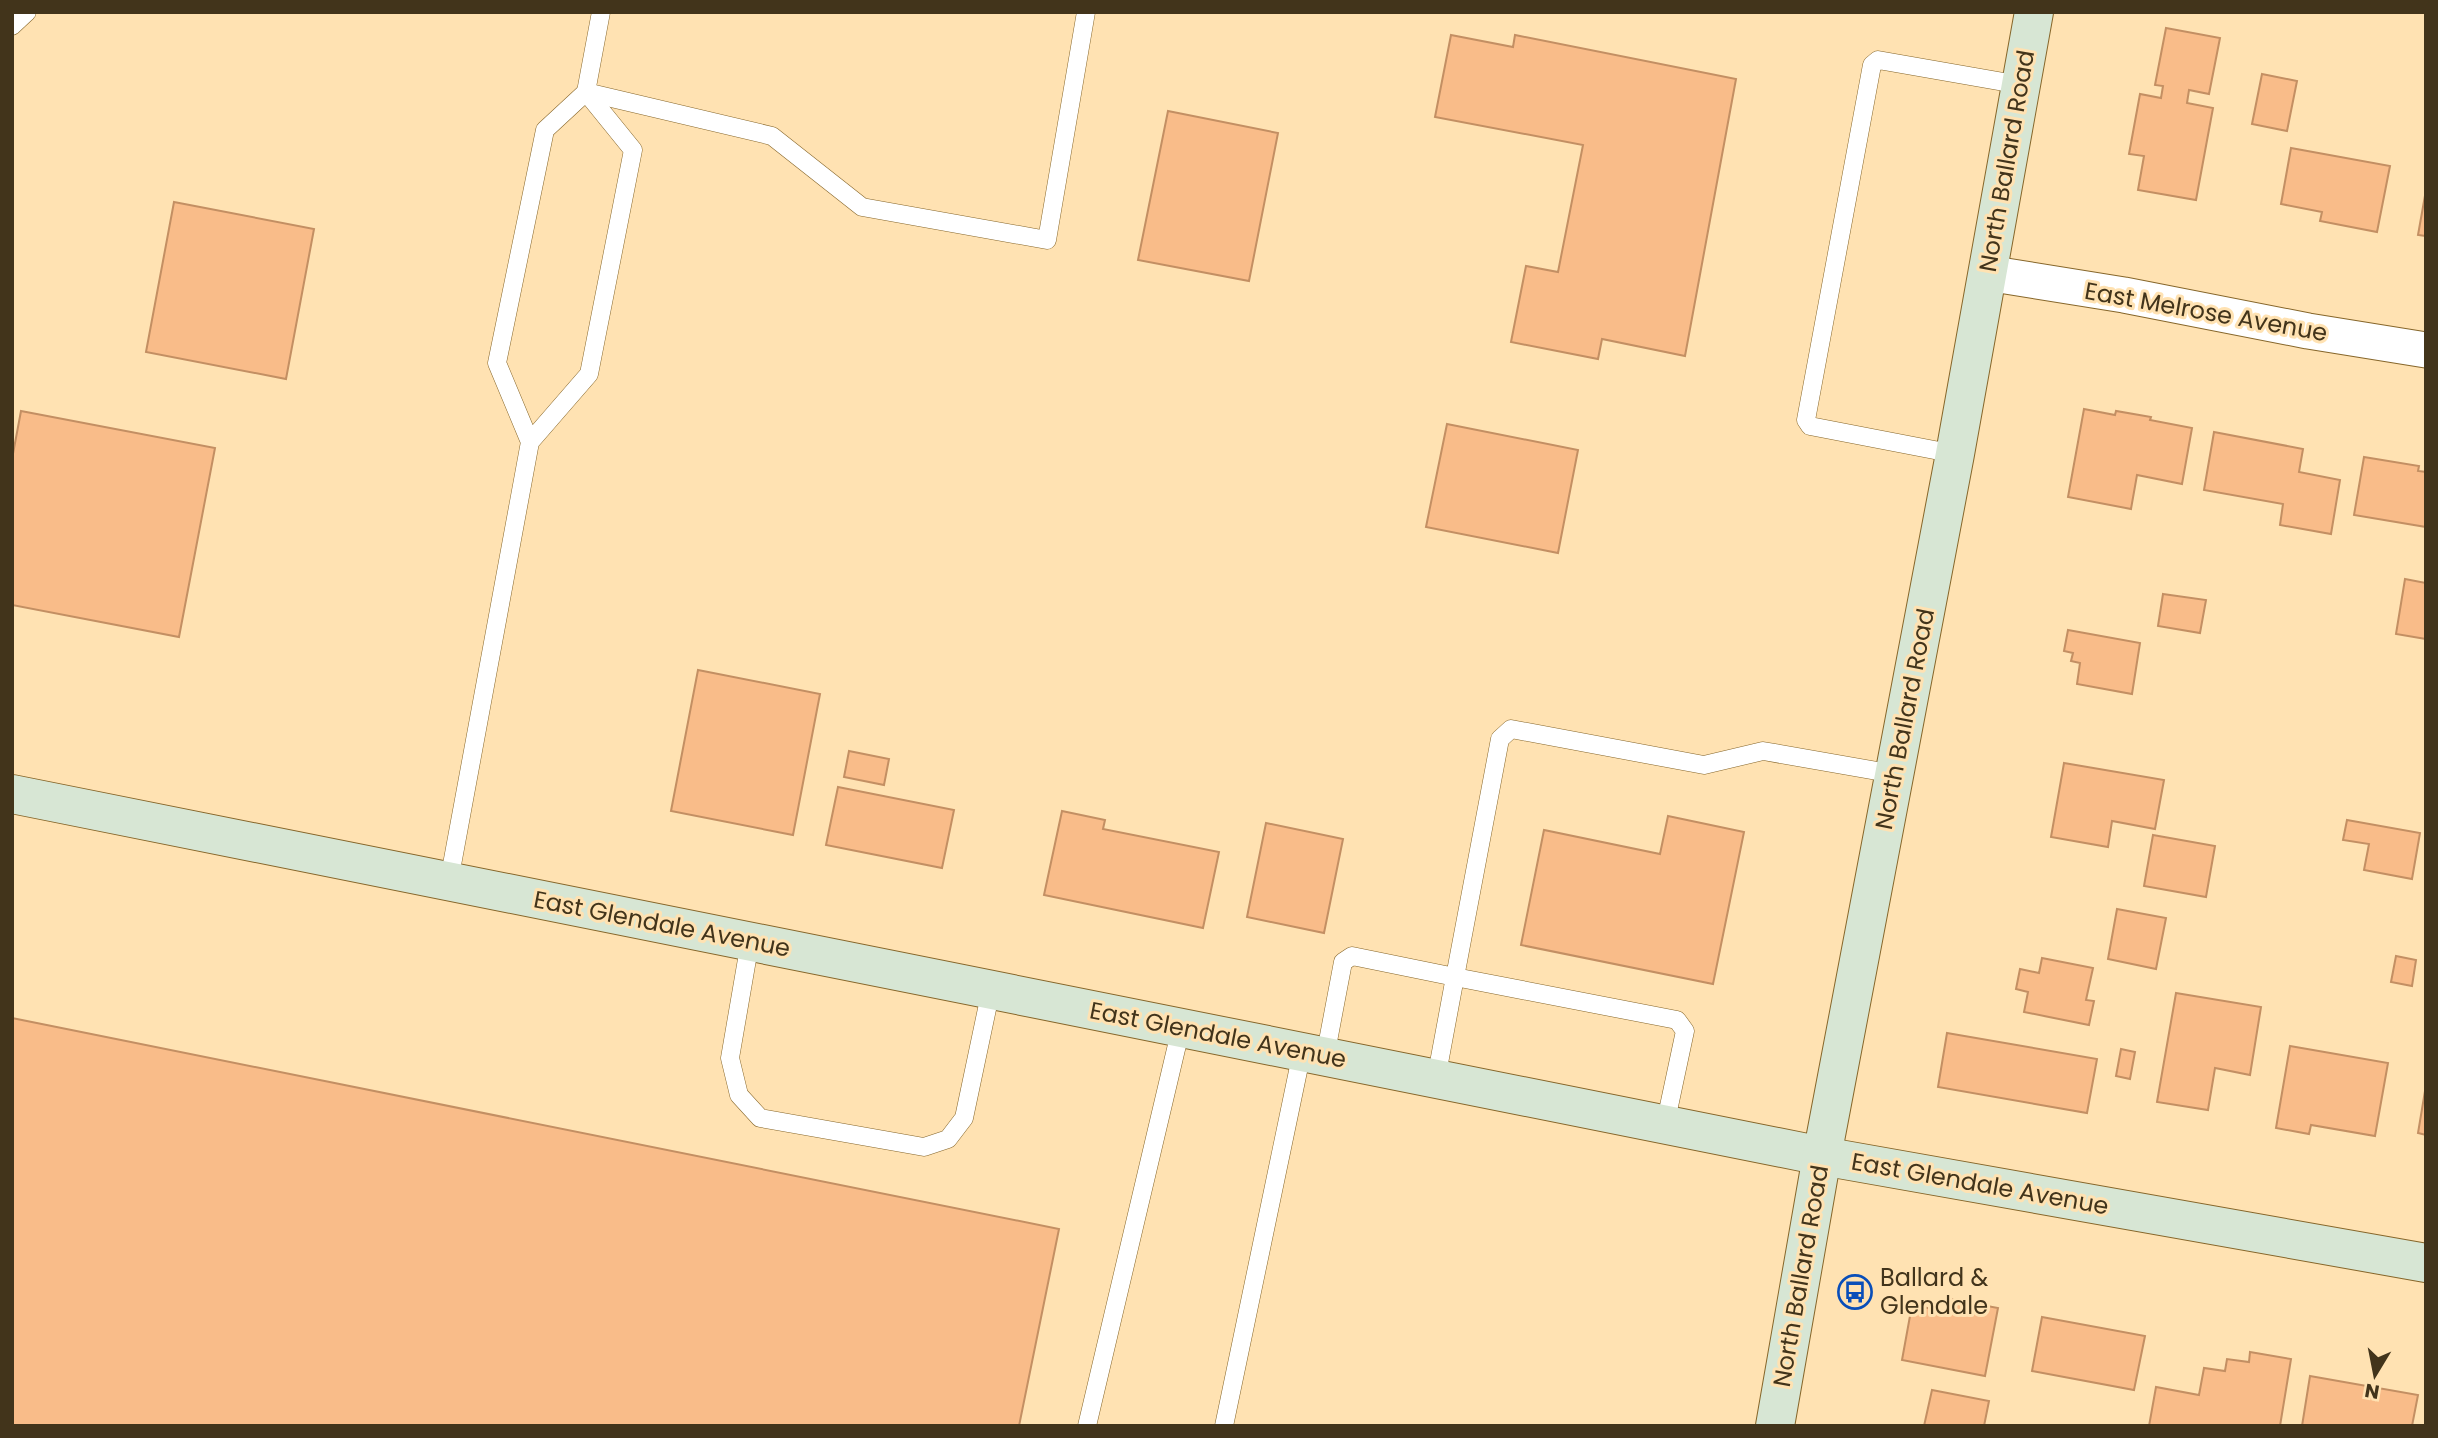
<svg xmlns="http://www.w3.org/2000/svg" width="2438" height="1438" viewBox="0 0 2438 1438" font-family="Poppins,sans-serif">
<rect width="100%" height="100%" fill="#ffe2b2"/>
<!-- building -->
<g fill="#f9bc89" stroke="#c38f63" stroke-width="2">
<path d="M2166 28 2220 38 2209 94 2189 90 2187 103 2213 108 2196 200 2138 190 2144 156 2129 154 2140 94 2161 98 2163 86 2155 85Z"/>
<path d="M1451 35 1513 47 1515 35 1736 79 1685 356 1602 339 1598 359 1511 342 1526 266 1558 272 1583 145 1435 117Z"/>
<path d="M2262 74 2297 81 2287 131 2252 124Z"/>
<path d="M1168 111 1278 133 1249 281 1138 260Z"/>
<path d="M2291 148 2390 166 2377 232 2320 221 2322 212 2281 204Z"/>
<path d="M2426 190V236L2418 235Z"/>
<path d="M174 202 314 229 286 379 146 352Z"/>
<path d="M2084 409 2115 415 2116 411 2151 417 2150 420 2192 428 2182 484 2137 475 2131 509 2068 497Z"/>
<path d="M21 411 215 448 179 637 12 605V459Z"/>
<path d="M1447 424 1578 450 1558 553 1426 527Z"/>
<path d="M2214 432 2303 449 2299 472 2340 480 2331 534 2280 525 2283 504 2204 490Z"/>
<path d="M2364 457 2419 466 2418 471 2426 472V527L2354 515Z"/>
<path d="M2405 579 2426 583V639L2396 634Z"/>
<path d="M2163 594 2206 600 2200 633 2158 626Z"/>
<path d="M2068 630 2140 643 2132 694 2077 684 2080 663 2071 661 2073 653 2064 651Z"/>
<path d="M698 670 820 694 793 835 671 811Z"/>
<path d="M849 751 889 759 884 785 844 777Z"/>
<path d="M2064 763 2164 780 2155 829 2112 821 2108 847 2051 837Z"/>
<path d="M838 787 954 810 942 868 826 845Z"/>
<path d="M1062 811 1105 820 1103 829 1219 852 1203 928 1044 895Z"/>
<path d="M1668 816 1744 832 1713 984 1521 945 1544 830 1660 854Z"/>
<path d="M2347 820 2420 833 2412 879 2364 870 2369 844 2343 840Z"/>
<path d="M1266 823 1343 839 1324 933 1247 917Z"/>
<path d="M2153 835 2215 846 2206 897 2144 886Z"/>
<path d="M2117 909 2166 918 2156 969 2108 959Z"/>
<path d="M2396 956 2416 960 2412 986 2391 982Z"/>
<path d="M2042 958 2093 968 2086 1000 2094 1001 2089 1025 2024 1012 2028 992 2016 989 2020 969 2039 973Z"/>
<path d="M2176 993 2261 1007 2250 1075 2215 1068 2208 1110 2157 1102Z"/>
<path d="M12 1018 1059 1229 1019 1426H12Z"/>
<path d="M1947 1033 2097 1059 2087 1113 1938 1087Z"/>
<path d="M2290 1046 2388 1063 2375 1136 2311 1125 2309 1134 2276 1128Z"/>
<path d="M2121 1049 2135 1052 2130 1079 2116 1076Z"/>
<path d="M2426 1085V1135L2418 1133Z"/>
<path d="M1950 1299 1998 1308 1985 1376 1902 1360 1912 1305 1948 1312Z"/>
<path d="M2042 1317 2145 1336 2134 1390 2032 1371Z"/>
<path d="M2250 1352 2291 1359 2280 1426H2149L2156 1387 2199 1395 2204 1368 2225 1371 2227 1359 2249 1362Z"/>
<path d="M2310 1376 2418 1395 2412 1426H2302Z"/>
<path d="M1932 1390 1989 1401 1984 1426H1924Z"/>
</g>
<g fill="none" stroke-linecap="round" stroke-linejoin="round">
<!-- lane casing -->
<g stroke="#86662a" stroke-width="19">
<g id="lane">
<path d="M601 12 586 92 772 136 862 207 1047 240 1086 12"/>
<path d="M12 26 27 12"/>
<path d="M1955 454 1810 426 1806 420 1872 65 1878 60 2021 85"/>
<path d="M449 881 530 442 589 374 633 150 586 92 545 130 497 363 530 442"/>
<path d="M750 942 730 1058 739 1095 760 1118 924 1147 948 1139 964 1118 991 990"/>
<path d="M1325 1057 1343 962 1352 956 1455 977 1500 739 1511 729 1704 765 1763 751 1894 774"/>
<path d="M1436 1079 1455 977 1677 1020 1685 1031 1665 1125"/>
<path d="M1087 1426 1181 1028"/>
<path d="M1224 1426 1302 1052"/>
</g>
</g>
<!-- street casing -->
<g stroke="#86662a" stroke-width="37">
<path id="street" d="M1987 273 2124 295 2308 331 2426 350"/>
</g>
<!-- secondary casing -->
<g stroke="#86662a" stroke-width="40">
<g id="secondary">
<path d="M12 794 1822 1156 2426 1263"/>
<path d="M1775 1426 1822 1156 1955 454 2034 12"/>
</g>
</g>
<!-- lane -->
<use href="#lane" stroke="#fff" stroke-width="18"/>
<!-- street -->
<use href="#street" stroke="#fff" stroke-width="35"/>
<!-- secondary -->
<use href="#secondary" stroke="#d7e6d4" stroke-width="38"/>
</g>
<!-- icons -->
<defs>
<g id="bus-ring" transform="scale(1.75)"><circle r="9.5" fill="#ffe2b2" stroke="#094eb9" stroke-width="1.5"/><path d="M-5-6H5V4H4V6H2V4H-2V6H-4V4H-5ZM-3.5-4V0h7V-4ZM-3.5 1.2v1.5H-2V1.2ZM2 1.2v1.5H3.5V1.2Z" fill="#094eb9"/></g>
</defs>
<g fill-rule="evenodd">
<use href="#bus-ring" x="1855" y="1292"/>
</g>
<g text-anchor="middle" stroke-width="6" stroke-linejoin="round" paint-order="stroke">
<!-- street labels -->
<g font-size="24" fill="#42341b" stroke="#ffe2b2">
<text transform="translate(2007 161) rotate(-80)" y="8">North Ballard Road</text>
<text transform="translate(2206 312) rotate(10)" y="8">East Melrose Avenue</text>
<text transform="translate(1905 719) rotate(-79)" y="8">North Ballard Road</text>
<text transform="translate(662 924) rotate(11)" y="8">East Glendale Avenue</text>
<text transform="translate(1218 1035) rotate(11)" y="8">East Glendale Avenue</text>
<text transform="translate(1980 1184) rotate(10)" y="8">East Glendale Avenue</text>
<text transform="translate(1801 1276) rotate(-80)" y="8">North Ballard Road</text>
</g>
<!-- poi labels -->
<g font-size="24" fill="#42341b" stroke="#ffe2b2" text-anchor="start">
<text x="1880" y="1286">Ballard &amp;<tspan x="1880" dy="28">Glendale</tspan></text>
</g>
</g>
<!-- border -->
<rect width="2438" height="1438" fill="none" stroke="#42341b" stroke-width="28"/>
<!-- north arrow -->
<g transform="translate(2375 1375) rotate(190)" stroke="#ffe2b2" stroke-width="5" paint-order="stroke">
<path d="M0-5L12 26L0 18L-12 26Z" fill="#42341b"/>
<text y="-10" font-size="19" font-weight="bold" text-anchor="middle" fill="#42341b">N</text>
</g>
</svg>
